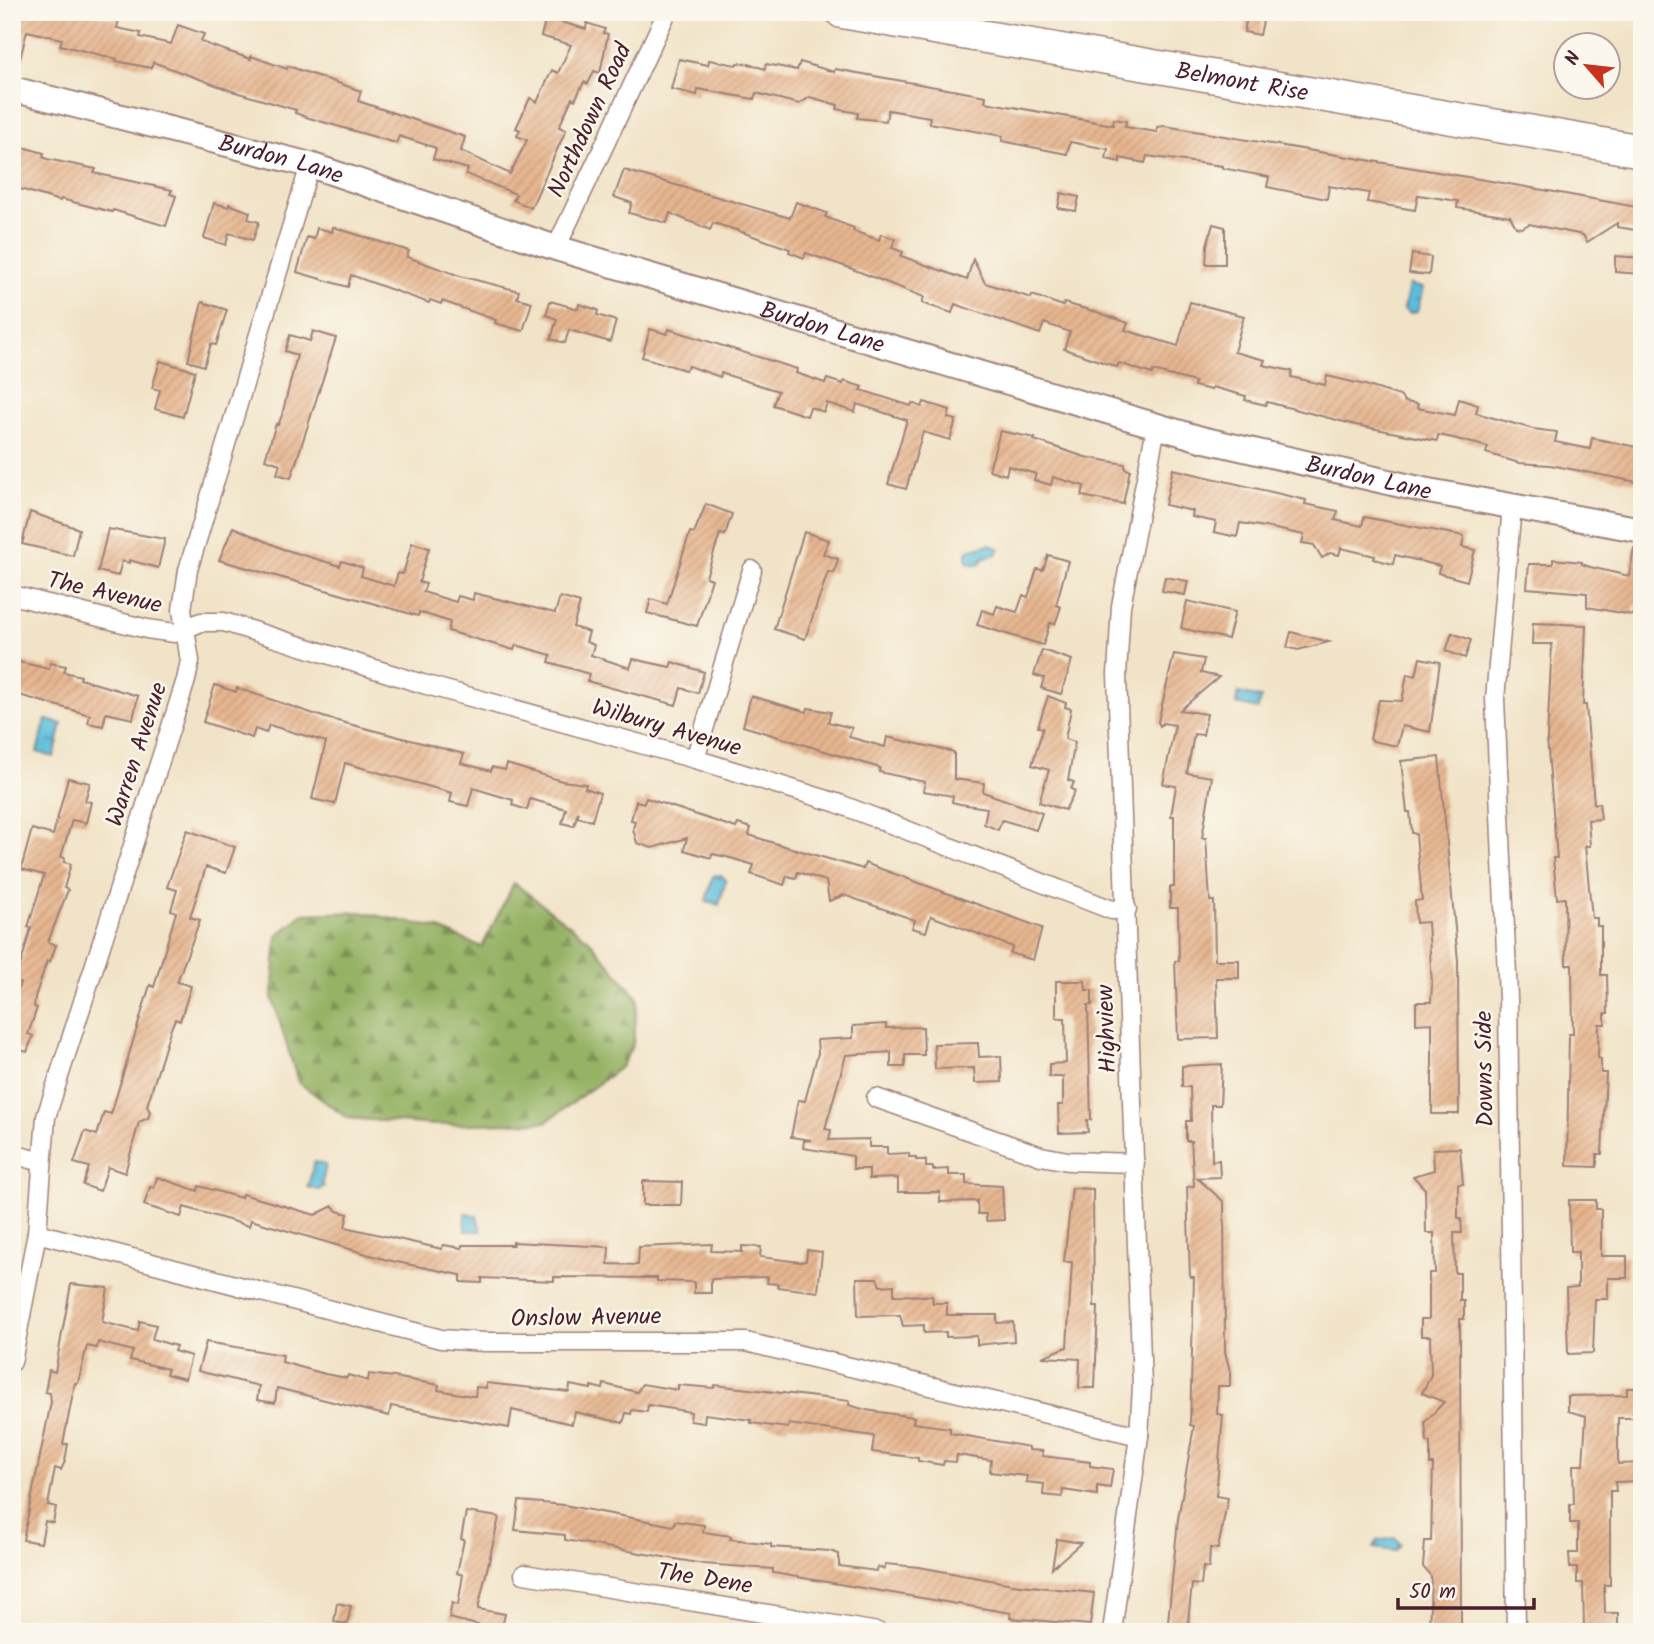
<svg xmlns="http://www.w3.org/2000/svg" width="1654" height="1644" viewBox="0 0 1654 1644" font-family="Kalam,sans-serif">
<defs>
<pattern id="forest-firs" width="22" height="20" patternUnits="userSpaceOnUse" patternTransform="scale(1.75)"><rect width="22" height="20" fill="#95b265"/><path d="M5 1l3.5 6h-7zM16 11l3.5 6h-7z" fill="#7c9053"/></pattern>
<pattern id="water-ripples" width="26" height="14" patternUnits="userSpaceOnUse" patternTransform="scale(1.75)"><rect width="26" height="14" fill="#5cbdda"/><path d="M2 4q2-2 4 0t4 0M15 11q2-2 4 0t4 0" fill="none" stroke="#4e99b1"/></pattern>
<pattern id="building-hatch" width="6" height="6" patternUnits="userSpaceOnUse" patternTransform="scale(1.75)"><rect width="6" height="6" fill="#e6b690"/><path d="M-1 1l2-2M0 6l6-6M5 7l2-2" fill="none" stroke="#c79c7c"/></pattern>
</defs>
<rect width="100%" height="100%" fill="#fbf7ec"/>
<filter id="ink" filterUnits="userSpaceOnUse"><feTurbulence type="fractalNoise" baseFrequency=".0143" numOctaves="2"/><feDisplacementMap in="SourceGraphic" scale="14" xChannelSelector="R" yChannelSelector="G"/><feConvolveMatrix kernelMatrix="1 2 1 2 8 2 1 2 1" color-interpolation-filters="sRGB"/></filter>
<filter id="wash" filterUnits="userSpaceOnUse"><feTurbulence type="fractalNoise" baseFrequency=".00686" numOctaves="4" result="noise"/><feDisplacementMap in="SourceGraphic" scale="28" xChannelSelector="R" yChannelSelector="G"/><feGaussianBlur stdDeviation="1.57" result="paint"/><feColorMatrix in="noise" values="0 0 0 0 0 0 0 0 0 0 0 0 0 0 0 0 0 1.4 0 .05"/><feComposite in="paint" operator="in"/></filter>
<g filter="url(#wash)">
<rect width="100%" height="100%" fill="#f1e3c7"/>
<!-- forest -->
<path fill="url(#forest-firs)" stroke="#706848" stroke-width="2" d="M514 883 590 941 638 998 633 1044 622 1066 546 1122 436 1125 347 1118 298 1082 272 997 277 936 303 914 360 912 437 928 482 947Z"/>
<!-- water -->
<g fill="url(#water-ripples)" stroke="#536e82" stroke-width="2">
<path d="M1409 285 1423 288 1417 312 1410 313 1404 309Z"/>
<path d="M990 544 999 549 997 554 985 557 978 565 969 563 966 558 968 550Z"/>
<path d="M1238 693 1261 698 1258 709 1236 704Z"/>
<path d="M46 720 62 724 54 757 37 752Z"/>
<path d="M721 875 726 880 719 905 706 901 713 876Z"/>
<path d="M314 1162 326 1165 322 1183 324 1186 319 1190 308 1187Z"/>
<path d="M465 1213 477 1216 481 1231H465Z"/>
<path d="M1396 1538 1400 1545 1395 1551 1374 1548 1377 1541Z"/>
</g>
<g id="blocks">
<!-- building -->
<g fill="url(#building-hatch)">
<path d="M14 12H87L119 20 117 28 141 33 140 37 171 44 178 25 204 34 201 41 209 45 251 59V56L287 69 288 66 361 91 358 101 465 137 461 151 510 174 527 140 517 136 520 130 516 128 530 98 537 102 552 70 558 73 571 45 541 36 546 18 586 29 587 23 605 29 603 33 608 34 600 73 594 71 588 84 584 82 575 100 572 98 559 127 566 130 531 208 513 200 516 194 466 174 468 169 433 159 436 148 399 136 396 143 309 118 295 113 296 110 232 91 153 62 151 68 116 61 117 59 60 45 62 39 27 31 18 67 12 66Z"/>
<path d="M1247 17 1263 21 1260 35 1244 32Z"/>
<path d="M679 59 708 65 709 60 736 65 737 63 749 64 765 69 766 64 797 70 800 62 834 72 835 69 986 96 985 102 1113 125 1114 119 1126 121 1125 127 1157 132V127L1165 126 1538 189 1642 208V231L1617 227V223L1587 242 1583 235 1529 224 1522 228 1516 227 1510 216 1457 208 1458 201 1418 195 1415 210 1367 202 1369 193 1329 186 1327 199 1267 187 1269 177 1222 168V166L1147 156 1145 163 1120 158V162L1106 159 1108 149 1070 142 1067 154 1002 141 1003 136 929 123 930 117 888 110 886 121 857 118 858 113 837 109 838 105 810 97 799 104 756 93 754 99 698 89 697 95 671 89Z"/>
<path d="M12 144 44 153 43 157 47 159 96 169 94 173 172 190 170 194 176 196 166 226 113 210 112 212 61 199 60 201 17 188 20 179 12 177Z"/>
<path d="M624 170 790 218 796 202 827 213 825 217 854 228 853 231 879 240 881 234 895 239 892 248 903 252 901 256 967 280 973 259 985 283 1031 298 1032 295 1063 306 1064 303 1097 312 1128 323 1125 330 1178 346 1190 302 1244 316 1234 352 1265 360 1263 365 1292 371 1291 377 1325 385 1327 376 1365 385 1400 396 1405 402 1418 404 1417 408 1455 415 1459 399 1478 405 1476 413 1533 429 1557 432 1555 442 1590 449 1592 438 1642 448V483L1550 465 1519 463 1486 453 1488 447 1453 438 1438 435 1437 441 1356 425 1267 402 1266 405 1245 400 1246 396 1212 387 1211 390 1194 386 1195 382 1153 371 1152 374 1119 363 1117 367 1064 349 1070 332 1044 323 1040 334 955 304 952 313 922 303 924 297 847 267 806 253 804 258 789 252 790 249 733 229 713 223 710 230 670 213 667 223 629 213 632 203 614 197Z"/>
<path d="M1061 193 1079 197 1076 211 1058 208Z"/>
<path d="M214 203 229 207V204L250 212 248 219 259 222 253 240 229 233 226 245 204 238Z"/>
<path d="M1213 224 1225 227V264H1206L1207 245Z"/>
<path d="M333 227 409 251 407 257 460 276 519 291 517 298 532 302 523 331 495 323 496 320 442 301 441 304 430 300 429 303 351 275 348 287 297 272 307 237 314 239 317 228 332 232Z"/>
<path d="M1412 254 1431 257 1429 275 1409 273Z"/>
<path d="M1615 256 1642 258 1641 274 1615 272Z"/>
<path d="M550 301 578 309 579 304 598 310 597 315 616 321 610 342 569 330 565 343 551 339 557 319 546 315Z"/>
<path d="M202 302 227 310 216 345 211 344 204 366 188 361Z"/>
<path d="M650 329 667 334 669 329 797 369 796 373 825 383 827 379 843 384 844 381 863 387 861 390 911 406 912 403 922 407 924 402 950 410 948 418 956 420 950 440 923 432 906 489 888 484 907 420 857 404 855 412 827 403 824 412 810 407 807 416 773 405 778 391 721 373 720 377 689 366 685 370 642 357Z"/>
<path d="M313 331 336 338 291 478 277 474 280 464 265 459 276 424 278 425 282 415 297 355 285 351 290 335 310 341Z"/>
<path d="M160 361 195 371 183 417 155 409 160 390 152 388Z"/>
<path d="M1000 431 1035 438 1034 440 1085 457 1125 464V469L1130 470 1123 504 1082 496 1084 486 1053 477 1051 485 1034 480 1036 474 1008 466 1006 475 989 470Z"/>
<path d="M1173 469 1306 500 1305 504 1338 511 1335 520 1362 526 1364 517 1464 536 1462 547 1475 550 1467 581 1438 573 1440 566 1395 555 1393 564 1374 559 1375 556 1341 548 1339 555 1330 553 1322 558 1314 545 1302 543 1304 535 1271 528 1240 523 1237 537 1214 532 1216 522 1192 517 1193 511 1165 505Z"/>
<path d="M706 504 732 514 725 535 720 534 706 577 712 579 697 626 647 613 651 599 667 604 690 532 694 533Z"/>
<path d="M30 512 79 529 73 556 22 544Z"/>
<path d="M233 527 283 549 340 566 342 561 363 568 361 576 394 586 398 573 403 574 412 543 429 548 419 582 426 584 423 592 456 602 458 596 473 600 474 593 555 613 560 597 580 603 573 627 589 632 586 642 594 645 591 655 630 668 633 659 670 667 672 662 704 672 698 693 681 688 676 705 612 688 587 681 589 674 549 662 551 655 516 645 514 650 448 631 450 622 419 612 418 616 219 560Z"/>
<path d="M108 529 165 539 158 568 129 560V563L122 561 118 576 98 571Z"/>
<path d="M804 532 829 540 823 554 838 559 834 573 828 572 805 639 774 629Z"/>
<path d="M1634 548H1642V606L1635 605 1633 615 1587 607V593L1527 588 1529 564H1553V559L1582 562V564L1590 567 1629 576Z"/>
<path d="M1048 555 1068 561 1056 605 1061 607 1055 624 1050 623 1043 645 977 625 982 610 994 614 997 606 1017 612 1023 595 1028 597 1037 569 1043 570Z"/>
<path d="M1165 577 1188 581 1185 595 1162 591Z"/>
<path d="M1187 601 1235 612 1228 639 1181 628Z"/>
<path d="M1533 623 1586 625 1583 705H1586L1594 804 1599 803 1601 819 1588 820 1590 846H1585L1592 918H1597V926H1601V975H1607L1608 1013H1605V1024H1599L1598 1058 1601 1059V1073H1606L1602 1154H1597V1167L1567 1166 1569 1034H1573L1572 965H1566L1565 898 1557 899 1553 858H1557L1547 739 1552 644H1532Z"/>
<path d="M1291 632 1329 642 1298 650 1287 647Z"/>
<path d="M1452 633 1471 640 1465 658 1446 651Z"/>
<path d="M1042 650 1072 660 1061 694 1041 688 1044 678 1034 675Z"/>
<path d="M1174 654 1204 659 1201 673 1219 677 1180 710 1207 714 1203 735 1194 734 1187 773 1212 777 1202 838H1206L1210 901H1214L1215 960H1239V978H1216L1218 1038 1178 1039 1175 961H1179L1178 908H1170V887H1174V816H1171L1176 786 1163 784 1175 725 1163 723 1160 726 1158 722Z"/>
<path d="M1420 658 1440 662 1430 732 1402 726 1397 746 1373 741 1370 739 1379 700 1402 701 1407 674 1416 676Z"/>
<path d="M15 661 49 669 50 663 66 666 64 672 81 676 80 679 138 696 133 719 106 713 103 726 88 723 90 715 12 693Z"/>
<path d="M215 685 236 692 237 688 326 718 464 754 461 763 491 771 492 767 505 770 507 764 562 781 586 784 585 788 600 793 592 821 578 817V812L574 826 562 823 566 809 530 799 527 810 512 805 513 800 473 788 468 806 450 802 452 793 345 763 335 804 312 799 326 742 269 725 266 733 255 729 252 738 203 722Z"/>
<path d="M751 696 807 712 808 708 831 712 828 722 852 728 849 737 885 747 887 737 954 752V779L984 783 983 792 1042 813 1036 830 1002 820 998 830 984 824 987 808 960 804 952 802 953 796 923 791 925 782 879 772 880 768 743 726Z"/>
<path d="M1048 696 1066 703 1065 707 1071 709 1065 739 1075 742 1068 780 1074 782 1071 789 1075 791 1065 810 1039 802 1049 770 1032 765 1043 728 1038 727Z"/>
<path d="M1439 757 1458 961 1459 1114H1432V1023L1416 1024V1002H1431L1432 984 1428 922 1416 923 1415 901 1422 900 1416 834 1412 833 1410 812H1407L1401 761Z"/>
<path d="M68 778 90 783 85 801 91 802 86 823 72 820 61 857 65 858 64 862 71 864 64 888 68 890 48 942 56 945 50 962 47 961 35 997 34 1007 37 1008 28 1034 33 1036 27 1052 12 1047V1007L20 983 16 981 31 928 28 927 44 875 21 869 32 829 53 835Z"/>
<path d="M646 798 736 828 738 824 751 828 749 835 774 843 863 869 865 863 1042 928 1033 960 1010 953 1013 947 931 916 926 932 912 928 915 920 844 895 829 901 826 881 798 872 796 878 787 876 784 885 751 874 754 865 727 857 712 854 711 858 684 850 687 838 652 848 637 843 633 829 635 821 631 820 636 801 644 803Z"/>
<path d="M187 830 235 847 226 873 206 867 190 917 200 920 177 982 191 986 180 1021 175 1019 170 1031 147 1106 150 1112 148 1118 139 1122 125 1173 108 1167 100 1191 83 1185 89 1167 74 1163 85 1131 97 1135 104 1112 111 1114 150 985 154 987 176 912 171 910 177 890 167 887Z"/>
<path d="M1056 981H1085L1086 990H1092V1005H1088L1091 1120H1087L1088 1132 1059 1133 1058 1105H1063V1077H1049V1064L1066 1063 1065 1018H1056Z"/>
<path d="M886 1024V1028L923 1027 924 1055H905V1067H891V1052L846 1055 825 1129 831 1130 829 1140 869 1139V1147H887V1154L909 1153V1157H916V1160H926V1167H933V1170L949 1169V1175H966V1184L1002 1186 1004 1220 986 1221V1214H978L977 1201 940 1202V1192H898V1178L869 1179V1169H853V1156L803 1148 804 1141 811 1140 791 1137 798 1100 805 1101 818 1053 817 1040 853 1038V1026Z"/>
<path d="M978 1043 979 1057 1001 1056 1002 1082 975 1083 974 1068 935 1069 934 1044Z"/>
<path d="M1222 1064 1220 1105H1211L1212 1161 1219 1160 1220 1177 1197 1178 1224 1202 1225 1352 1230 1371V1386H1218L1217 1414 1223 1415 1216 1496 1228 1498 1218 1549 1210 1548 1209 1568 1203 1567 1201 1585 1192 1584 1187 1632H1167L1178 1519 1194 1426 1190 1425 1194 1277H1190L1187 1187 1194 1186 1191 1141H1186V1121H1191L1190 1087H1182V1066Z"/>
<path d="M1460 1148 1463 1184H1458V1218H1461L1462 1233H1454L1455 1273H1460V1301H1464V1319H1460L1461 1623 1459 1632H1429L1431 1576 1423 1567 1425 1541H1431L1433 1464H1430V1442H1427L1425 1422 1444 1402 1422 1393 1431 1375 1430 1336H1421V1319H1429V1273H1435L1434 1233H1426L1425 1189 1413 1176 1434 1170 1433 1149Z"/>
<path d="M157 1177 198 1191 199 1186 241 1198 242 1194 315 1215 333 1206 337 1211 348 1214 345 1227 442 1249 443 1245 462 1248V1245H513V1242L609 1247 608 1264 638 1265 639 1247 712 1244 711 1251 742 1252V1246L761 1247 760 1257 800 1262 806 1261 807 1250 822 1252 818 1292 777 1287 778 1284 767 1283 768 1277 711 1279V1293H694V1282L657 1281V1278L554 1277V1281L482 1278V1283L461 1282V1275L387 1260 251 1220 249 1226 184 1207 181 1217 144 1205 150 1187 154 1188Z"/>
<path d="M643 1181 682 1182 681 1205H643Z"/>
<path d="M1072 1188 1093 1189 1094 1306H1098L1095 1388H1079L1080 1359 1042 1357 1067 1347 1072 1262H1064Z"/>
<path d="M1569 1200H1596V1209H1601V1256H1627V1278H1608V1299H1595L1593 1353 1568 1354 1566 1288 1578 1287V1252H1570Z"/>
<path d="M857 1278H877L880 1286 894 1285V1295L932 1296 933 1303H947V1315H997V1323L1013 1322 1014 1341 977 1345V1336L946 1337V1332L924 1333V1325L903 1326 900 1315 858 1316Z"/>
<path d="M71 1284 108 1288 102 1322 138 1331 140 1321 156 1325 152 1339 176 1346 174 1351 191 1356 185 1379 166 1374 168 1369 130 1360 133 1351 98 1342 97 1348 87 1346 78 1383H75L63 1444H68L65 1461 61 1470 55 1468 48 1505 56 1507 53 1523 45 1521 41 1543 23 1540 51 1402 50 1393 45 1392 49 1370 55 1372Z"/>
<path d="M206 1342 283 1355 282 1362 325 1374 347 1378 348 1375 368 1381 369 1374 394 1377 439 1385 438 1390 472 1396H475L476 1387 486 1388V1383L569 1392 570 1385 591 1389V1386L603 1389 604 1384 637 1392 642 1384 678 1390V1385L714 1388 715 1385 850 1401 849 1405 866 1410 914 1417 913 1423 950 1428V1433L1029 1447V1450L1043 1451 1042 1456 1090 1462V1466L1113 1469 1110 1488 1097 1486V1495L1063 1490 1062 1497 1043 1495 1044 1484 1026 1482 1027 1476 990 1472 991 1460 957 1455 956 1462 944 1461 943 1465 918 1461V1458L872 1452 874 1436 789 1424 788 1428 751 1423V1420L705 1414 704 1423 690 1421 691 1412 648 1405 647 1412 632 1410 631 1414 626 1413 623 1423 575 1412 572 1424 512 1410 509 1428 391 1406 389 1416 277 1388 275 1403 257 1400 259 1386 198 1371Z"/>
<path d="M1627 1388H1642V1418H1618V1464L1642 1463V1481L1615 1482 1616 1491H1610V1585H1604L1605 1613H1618V1628L1584 1629 1583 1583H1577V1568H1570L1569 1553H1578V1523H1570V1504H1574L1573 1465H1583L1586 1416 1568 1411V1396L1627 1395Z"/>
<path d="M519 1501 564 1505 674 1526 675 1521 704 1525 703 1532 731 1536 730 1539 771 1544V1547L830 1551 839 1554V1566L876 1571 877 1567 885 1569V1564L919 1567 1012 1584 1094 1593 1090 1625 1010 1618 1011 1613 773 1573V1569L704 1564 565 1540V1535L515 1530Z"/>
<path d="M466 1512 499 1517 478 1609 505 1614 501 1631 449 1618 452 1603 458 1605 463 1575 457 1573 464 1540 461 1539Z"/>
<path d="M1057 1539 1081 1543 1052 1568Z"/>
<path d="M337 1603 351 1606 347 1624 334 1622Z"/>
</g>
</g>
</g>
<g filter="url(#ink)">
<use href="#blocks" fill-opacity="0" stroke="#9e8179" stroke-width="2"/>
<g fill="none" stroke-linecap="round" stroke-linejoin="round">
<!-- street casing -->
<g stroke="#9e8179" stroke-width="21">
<g id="street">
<path d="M556 248 667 12"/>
<path d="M1512 506 1495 699 1508 998 1516 1632"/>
<path d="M12 595 147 629 175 633 201 622H224L423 684 695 759 837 803 1112 910 1127 909"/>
<path d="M695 759 752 570"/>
<path d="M876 1098 1041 1156 1068 1161 1135 1163"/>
<path d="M12 1154 42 1162"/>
<path d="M37 1233 441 1339 485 1342H746L1139 1436"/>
<path d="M12 1362 37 1233 46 1117 186 680 190 661 182 610 188 570 310 165"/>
<path d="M524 1574 878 1632"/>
<path d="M1112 1632 1139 1436 1142 1387 1117 674 1121 606 1156 427"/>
</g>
</g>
<!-- secondary casing -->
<g stroke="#9e8179" stroke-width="28">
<g id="secondary">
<path id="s1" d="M12 89 310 165 556 248 1201 439 1423 490 1642 530"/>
</g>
</g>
<!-- highway casing -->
<g stroke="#9e8179" stroke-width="35">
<g id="highway">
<path id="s2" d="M842 12 1642 151"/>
</g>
</g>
<!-- street -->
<use href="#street" stroke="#fff" stroke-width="18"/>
<!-- secondary -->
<use href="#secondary" stroke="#fff" stroke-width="24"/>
<!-- highway -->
<use href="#highway" stroke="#fff" stroke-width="32"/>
</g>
</g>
<g text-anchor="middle" stroke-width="5" stroke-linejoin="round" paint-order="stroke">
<!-- street labels -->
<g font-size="24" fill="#4a1f2b" stroke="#fbf7ec">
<text dy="8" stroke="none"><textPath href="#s2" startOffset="406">Belmont Rise</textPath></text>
<text transform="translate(589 120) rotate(-65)" y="8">Northdown Road</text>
<text dy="8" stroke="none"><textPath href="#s1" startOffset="278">Burdon Lane</textPath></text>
<text dy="8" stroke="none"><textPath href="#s1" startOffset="845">Burdon Lane</textPath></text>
<text dy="8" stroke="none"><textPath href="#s1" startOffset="1412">Burdon Lane</textPath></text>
<text transform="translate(105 592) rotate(13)" y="8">The Avenue</text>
<text transform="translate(667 727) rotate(16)" y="8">Wilbury Avenue</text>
<text transform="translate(136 754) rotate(-72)" y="8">Warren Avenue</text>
<text transform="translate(1106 1029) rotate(-92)" y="8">Highview</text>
<text transform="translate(1484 1069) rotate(-91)" y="8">Downs Side</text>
<text transform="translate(586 1317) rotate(-1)" y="8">Onslow Avenue</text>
<text transform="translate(705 1578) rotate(9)" y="8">The Dene</text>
</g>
</g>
<!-- margin -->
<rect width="1654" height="1644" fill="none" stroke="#fbf7ec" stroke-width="42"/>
<!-- north arrow -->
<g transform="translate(1587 66) rotate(298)"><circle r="33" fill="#fbf7ec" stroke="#b4a19f" stroke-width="2"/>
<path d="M0-5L12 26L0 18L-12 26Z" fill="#c8321e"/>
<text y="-10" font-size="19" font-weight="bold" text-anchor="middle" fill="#4a1f2b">N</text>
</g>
<!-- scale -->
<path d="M1398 1598v10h136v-10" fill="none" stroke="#4a1f2b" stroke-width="3.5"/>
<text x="1409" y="1598" font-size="21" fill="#4a1f2b" stroke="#fbf7ec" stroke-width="5" paint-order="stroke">50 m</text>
</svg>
